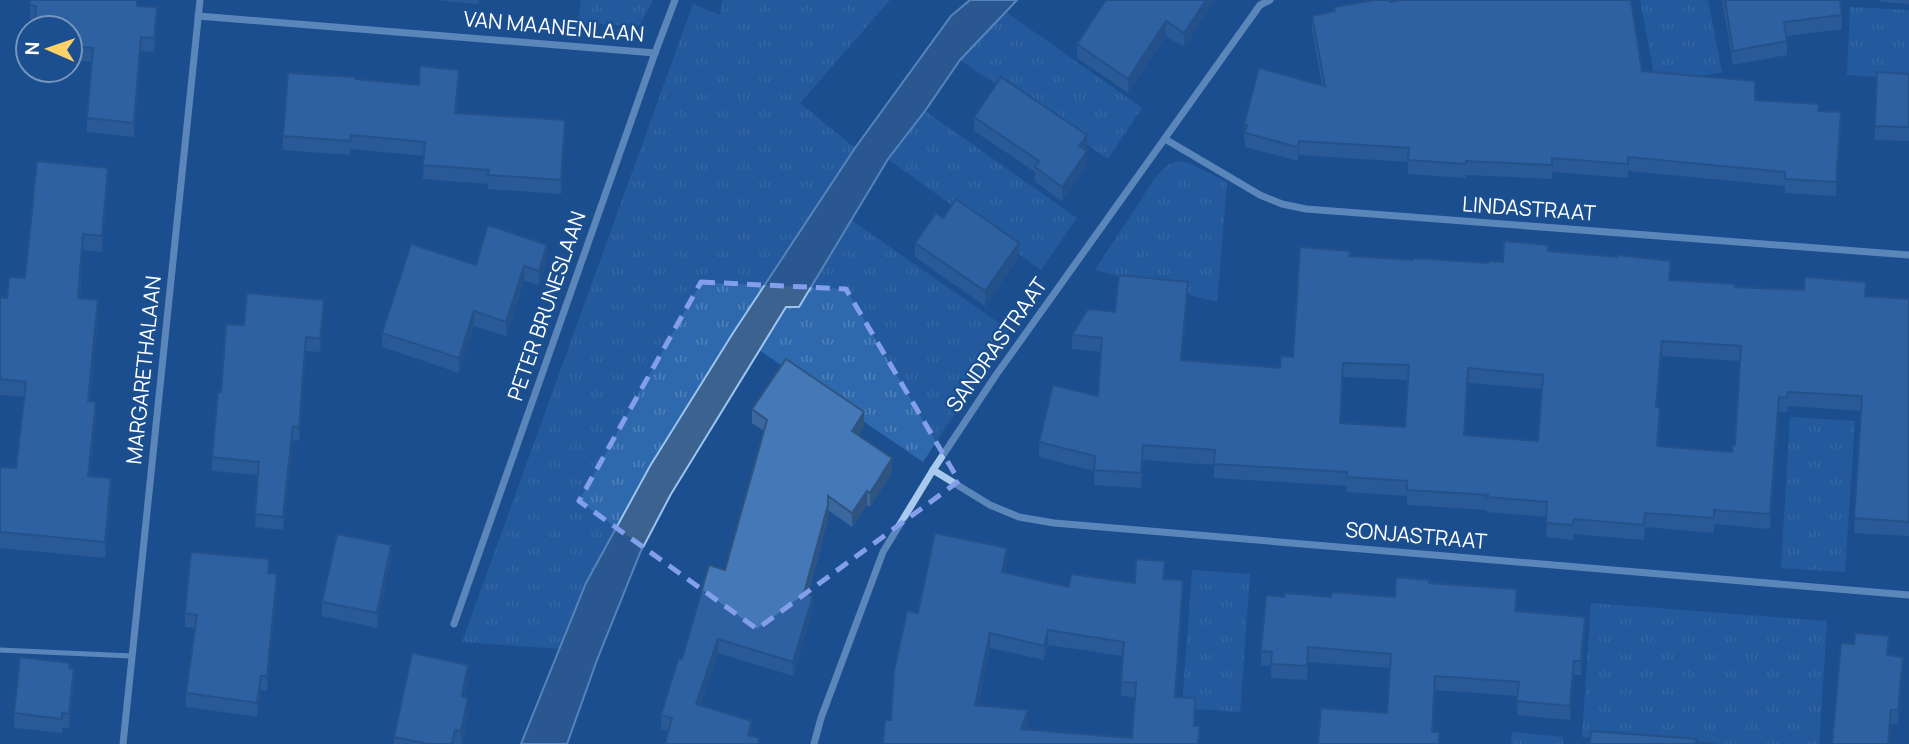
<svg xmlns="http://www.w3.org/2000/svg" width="1909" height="744" viewBox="0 0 1909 744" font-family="Manrope,sans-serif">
<defs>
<pattern id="grass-tufts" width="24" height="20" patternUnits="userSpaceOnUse" patternTransform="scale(1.75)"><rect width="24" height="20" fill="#2e69ad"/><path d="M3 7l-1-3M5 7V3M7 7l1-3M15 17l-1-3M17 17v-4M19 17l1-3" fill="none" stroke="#4d80b9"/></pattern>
</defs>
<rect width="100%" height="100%" fill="#1b4f8f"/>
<!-- grass -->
<g fill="url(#grass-tufts)">
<path d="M581 0H653L639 26 578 23Z"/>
<path d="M722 0H890L800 103 855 148 733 333 650 466 586 583 560 649 462 642 693 4 720 15Z"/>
<path d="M1640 0H1708L1722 72 1656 85Z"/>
<path d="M1850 7 1909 10V79L1847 75Z"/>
<path d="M1006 12 1142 108 1108 159 960 60Z"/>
<path d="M925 111 1077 218 1041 270 888 159Z"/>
<path d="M1178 161 1189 163 1227 182 1217 302 1095 270 1157 175 1168 165Z"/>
<path d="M851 220 1009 330 923 462 759 350 786 307H799Z"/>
<path d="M1790 417 1855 421 1845 572 1781 568Z"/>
<path d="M1192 570 1250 574 1240 712 1182 708Z"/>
<path d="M1591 603 1827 621 1819 744H1677L1582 737Z"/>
<path d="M1512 732 1563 737V744H1511Z"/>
</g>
<!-- water -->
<path fill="#3c6290" stroke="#9cc4f0" stroke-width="2" d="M970 0H1017L960 60 925 111 888 159 799 307H786L671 494 640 553 597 660 567 744H521L586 583 650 466 733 333 855 148 951 16Z"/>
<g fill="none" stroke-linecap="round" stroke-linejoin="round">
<!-- service -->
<path stroke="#a9c9ee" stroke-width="5" d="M0 650 132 656"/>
<!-- minor -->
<g stroke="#a9c9ee" stroke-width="7">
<path d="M198 16 655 53"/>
<path d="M1165 139 1260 195 1282 204 1306 209 1909 255"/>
<path d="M933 470 990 505 1019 517 1054 523 1909 595"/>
<path d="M454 624 655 53 675 0"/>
<path d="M123 744 200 0"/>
<path d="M814 744 821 718 883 552 933 470 996 375 1260 5 1270 0"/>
</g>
</g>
<!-- wall -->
<g fill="#3a679d" fill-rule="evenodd">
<path d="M30 0 137 6 157 22 154 52 141 51 134 137 87 132V118L92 62 70 60V28L30 19Z"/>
<path d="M434 0H479L478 4Z"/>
<path d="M1215 0 1184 47 1166 36 1128 93 1077 58V44Z"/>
<path d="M1722 0H1840L1842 15V29L1787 36V55L1733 65Z"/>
<path d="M1880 0H1909V4L1880 2Z"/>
<path d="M1390 2 1642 71 1755 100 1819 111 1841 126 1836 196 1785 193V186L1628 171V178L1552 172V179L1466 175V178L1408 174V162L1299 155 1298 161 1245 147V139L1244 138V124L1322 85 1312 30V16L1334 12V7Z"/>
<path d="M1909 74V141L1875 140V126Z"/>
<path d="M355 79 419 85 459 84 456 113 565 134 561 194 488 189V184L423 179 424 156 351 149 350 155 283 150V136Z"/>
<path d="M974 117 1087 150V165L1062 201 1035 182V172L974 131Z"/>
<path d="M108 184 102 252 83 250 80 298 98 316 90 401 96 418 90 476 111 494 105 558 0 548V467L16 468 24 397 0 395V297L7 298Z"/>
<path d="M943 218 1019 257 985 306 915 257V243Z"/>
<path d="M1548 251 1670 280 1735 287 1909 299V536L1854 533 1861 411 1788 406 1787 412H1779L1770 529 1714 524V533L1645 527 1644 540 1574 534 1573 540 1546 537 1547 517 1487 512V510L1407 505V496L1347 492V486L1214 478V465L1143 460 1141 488 1094 485V471L1039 457V442L1098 396 1101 352 1072 349V335L1115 312 1188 297 1182 360 1280 368 1293 357 1350 256 1488 263 1503 262ZM1662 356 1740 361 1735 445 1732 452 1658 447 1660 422 1657 407ZM1343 377 1408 380 1405 427 1340 423ZM1468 383 1542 389 1538 441 1465 435Z"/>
<path d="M547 259 539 285 524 281 506 336 474 326 459 373 382 347V333L476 265Z"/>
<path d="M324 313 320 352 306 351 299 441 293 440 283 530 255 527 258 475 212 471V457L221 392 244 325Z"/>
<path d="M752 409 864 426 858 435 892 472 870 507 867 505 852 527 828 510V519L808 594 813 610 793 676 718 653 700 705 752 736 759 744 669 731 661 729V715L682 659 725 570 764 431 752 423Z"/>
<path d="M391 559 377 628 322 616V602Z"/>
<path d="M1007 562 1005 572 1069 587 1135 583 1164 579 1183 594 1176 697 1195 713V726L1199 744 891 720 918 613ZM1048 645 1123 656 1121 696 1135 697 1132 738 1026 730 1028 724 978 706 990 648 1044 660Z"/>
<path d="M269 573 277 588 267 691 261 690 257 717 186 707V693L195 628 185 627V613Z"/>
<path d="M1429 583 1517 603 1516 611 1585 631 1581 675H1574L1570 720 1517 715 1518 696 1435 690 1433 732 1439 744 1387 713 1390 668 1308 662 1307 680 1271 678V666L1261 665V651L1284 597H1395Z"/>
<path d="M1888 655 1903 671 1898 724H1891L1890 744H1832Z"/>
<path d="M70 668 74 683 69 728H62V733L14 728V713Z"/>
<path d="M468 679 465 697 468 712 462 744H394V737Z"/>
</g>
<!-- shaded-wall -->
<g fill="#305480">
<path d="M1206 0H1215L1184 47V33Z"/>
<path d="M157 7V22L154 52V38Z"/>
<path d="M1166 21V36L1128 93V79Z"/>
<path d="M141 37V51L134 137V123Z"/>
<path d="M459 70V84L455 127V113Z"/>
<path d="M1841 112V126L1836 196V182Z"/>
<path d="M565 120V134L561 194V180Z"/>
<path d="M1087 135V150L1079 160V146Z"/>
<path d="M1299 141V155L1298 161V147Z"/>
<path d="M1087 151V165L1062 201V187Z"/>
<path d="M108 168V184L102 252V236Z"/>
<path d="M83 234V250L78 314V298Z"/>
<path d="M1019 243V257L985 306V291Z"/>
<path d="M547 245V259L539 285V271Z"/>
<path d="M524 266V281L506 336V322Z"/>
<path d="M1188 282V297L1181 375V360Z"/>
<path d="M98 300V316L88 417V401Z"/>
<path d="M324 300V313L320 352V339Z"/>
<path d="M474 311V326L459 373V358Z"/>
<path d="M306 337V351L299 441V428Z"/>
<path d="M1662 341V356L1656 421V407Z"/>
<path d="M1468 368V383L1464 450V435Z"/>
<path d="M1779 397V412L1770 529V514Z"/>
<path d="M96 402V418L88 491V476Z"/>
<path d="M864 412V426L852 444V431Z"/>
<path d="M293 426V440L283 530V517Z"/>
<path d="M892 458V472L870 507V493Z"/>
<path d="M111 478V494L105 558V542Z"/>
<path d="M867 491V505L852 527V513Z"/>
<path d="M828 496V519L804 607V593Z"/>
<path d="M391 545V559L377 628V613Z"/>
<path d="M1007 548V562L1002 586V572Z"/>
<path d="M277 574V588L267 691V676Z"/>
<path d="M1183 580V594L1175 711V697Z"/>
<path d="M813 596V610L793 676V662Z"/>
<path d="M1585 617V631L1581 675V661Z"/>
<path d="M1048 630V645L1044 660V646Z"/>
<path d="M990 633V648L975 720V705Z"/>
<path d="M718 639V653L696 718V704Z"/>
<path d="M1903 657V671L1898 724V710Z"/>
<path d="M1574 661V675L1570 720V706Z"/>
<path d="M468 665V679L462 711V696Z"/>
<path d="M74 669V683L69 728V714Z"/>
<path d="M261 676V690L257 717V703Z"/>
<path d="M1435 676V690L1432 744V732Z"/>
<path d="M468 698V712L461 744V731Z"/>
<path d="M1028 710V724L1021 743V729Z"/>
<path d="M1891 710 1890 744H1888Z"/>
<path d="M752 721V735L750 744 748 735Z"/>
</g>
<!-- building -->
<g fill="#4478b7" stroke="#305480" stroke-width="2" fill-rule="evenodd">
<path d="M30 0H137V6L157 7 154 38 141 37 134 123 87 118 93 48 70 46V28H34L36 6 30 5Z"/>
<path d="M1106 0H1206L1184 33 1166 21 1128 79 1077 44Z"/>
<path d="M1374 0H1390V2L1401 0H1631L1642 71 1755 81V100L1819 104 1818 111 1841 112 1836 182 1785 179V172L1628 157V164L1552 158V165L1466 161V164L1408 160 1409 148 1299 141 1298 147 1245 133 1247 125 1244 124 1259 68 1325 86 1312 16 1335 11 1334 7Z"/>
<path d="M1725 0H1840L1842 15 1784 22 1787 41 1733 51Z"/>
<path d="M420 66 459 70 455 113 565 120 561 180 488 175 489 170 423 165 425 142 351 135 350 141 283 136 288 73 355 77V79L419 85Z"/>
<path d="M1877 72 1909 74V127L1875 126Z"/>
<path d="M1001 77 1087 135 1079 146 1087 151 1062 187 1035 167 1039 161 974 117Z"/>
<path d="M37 161 108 168 102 236 83 234 78 298 98 300 88 401 96 402 88 476 111 478 105 542 0 532V467L16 468 26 382 0 379V297L7 298 9 277 25 278Z"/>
<path d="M956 199 1019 243 985 291 915 243 936 213 943 218Z"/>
<path d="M488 225 547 245 539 271 524 266 506 322 474 311 459 358 382 333 411 244 476 265Z"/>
<path d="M1504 241 1548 245V251L1617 257V255L1671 261 1669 280 1735 284V287L1804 290 1805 277 1866 282 1865 296 1909 299V522L1854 518 1862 396 1788 392 1787 398 1779 397 1770 514 1714 510V518L1645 513 1644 525 1574 519 1573 525 1546 523 1547 502 1487 497 1488 495 1407 490V481L1347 477V472L1214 464 1215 450 1143 445 1141 473 1094 470 1095 456 1039 442 1053 385 1098 396 1102 338 1072 335 1088 309 1115 312 1119 275 1188 282 1181 360 1280 368 1281 356 1293 357 1300 247 1350 251 1349 256 1413 260V258L1488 263V261L1503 262ZM1662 341 1741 346 1735 445 1733 444 1732 452 1657 446 1660 407H1656ZM1343 363 1409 365 1405 427 1340 423ZM1468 368 1543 375 1538 441 1464 435Z"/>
<path d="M247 293 324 300 320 339 306 337 299 428 293 426 283 517 255 514 259 462 212 457 218 392H221L226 324 244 325Z"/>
<path d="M786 359 864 412 852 431 892 458 870 493 867 491 852 513 828 496V505L804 593 813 596 793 662 718 639 696 704 752 721 748 735 759 738 758 744H665L672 718 661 715 672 679 679 658 682 659 709 565 725 570 767 420 752 409Z"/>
<path d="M935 533 1007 548 1002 572 1069 587 1071 574 1135 583 1136 559 1165 561 1163 579 1183 580 1175 697 1195 698 1194 726H1200L1198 744H883L885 720H891L894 671 907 611 918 613ZM1048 630 1124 642 1121 682 1136 683 1132 738 1021 729 1028 710 975 705 990 633 1044 646Z"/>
<path d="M337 534 391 545 377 613 322 602Z"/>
<path d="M191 552 269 559 268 573 277 574 267 676H261L257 703 186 693 197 615 185 613Z"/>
<path d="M1396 577 1429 580V583L1517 589 1515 611 1585 617 1581 661H1574L1570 706 1517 701 1519 682 1435 676 1432 732H1439V744H1318L1321 708 1387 713 1391 654 1308 647 1307 666 1271 664 1272 652 1261 651 1266 595 1284 597V593L1331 597 1332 592 1395 597Z"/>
<path d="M1855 633 1889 636 1887 655 1903 657 1898 710H1891L1888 744H1832L1841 643 1854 644Z"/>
<path d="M412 653 468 665 462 696 468 698 461 731 455 730 452 744H428L394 737Z"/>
<path d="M20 657 70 663 69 668 74 669 69 714 62 713V719L14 713Z"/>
<path d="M1591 731 1697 739 1696 742 1717 744H1590Z"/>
</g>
<!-- marked area -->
<path d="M0 0H1909V744H0ZM701 282 846 289 959 481 757 629 579 501Z" fill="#1b4f8f" fill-opacity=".55" fill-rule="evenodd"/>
<path fill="none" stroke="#839eea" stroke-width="5" stroke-dasharray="14 9" stroke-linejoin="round" d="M701 282 846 289 959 481 757 629 579 501Z"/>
<g text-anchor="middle" stroke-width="5" stroke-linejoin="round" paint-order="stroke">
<!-- street labels -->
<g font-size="21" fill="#fff" stroke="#1b4f8f">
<text transform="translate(554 27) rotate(5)" y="7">VAN MAANENLAAN</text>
<text transform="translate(1529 209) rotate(4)" y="7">LINDASTRAAT</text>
<text transform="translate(547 306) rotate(-71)" y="7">PETER BRUNESLAAN</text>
<text transform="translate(997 345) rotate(-55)" y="7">SANDRASTRAAT</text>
<text transform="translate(144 370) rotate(-84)" y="7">MARGARETHALAAN</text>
<text transform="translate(1416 536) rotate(5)" y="7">SONJASTRAAT</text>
</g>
</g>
<!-- north arrow -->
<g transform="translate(49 49) rotate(272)"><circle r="33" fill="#1b4f8f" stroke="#7695bc" stroke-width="2"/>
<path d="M0-5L12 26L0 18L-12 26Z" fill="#ffd166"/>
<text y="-10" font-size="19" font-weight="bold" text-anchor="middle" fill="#ffffff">N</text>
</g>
</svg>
